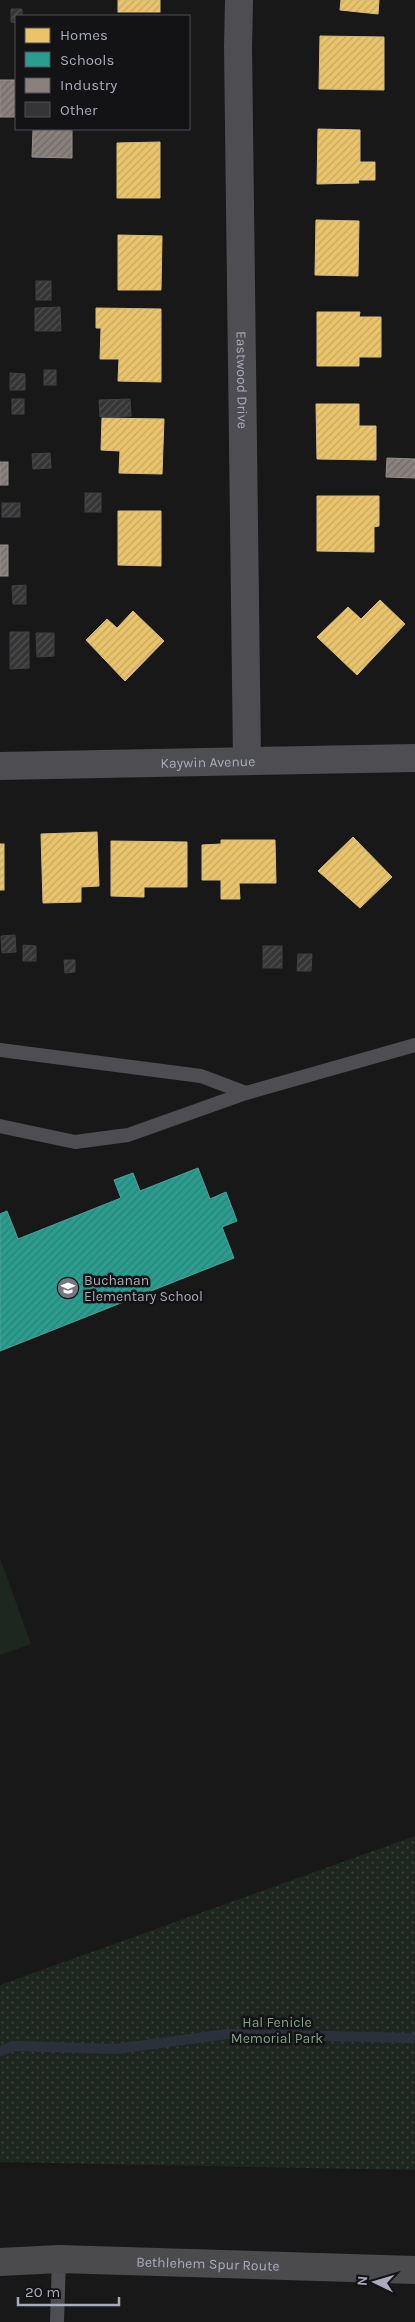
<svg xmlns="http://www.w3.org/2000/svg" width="415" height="2322" viewBox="0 0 415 2322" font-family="Karla,sans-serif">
<defs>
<pattern id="green-dots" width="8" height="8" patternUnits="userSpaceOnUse" patternTransform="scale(1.25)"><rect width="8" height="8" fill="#1e2620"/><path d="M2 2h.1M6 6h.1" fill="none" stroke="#3c433e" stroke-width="1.8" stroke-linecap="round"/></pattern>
<pattern id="homes-hatch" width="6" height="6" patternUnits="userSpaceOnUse" patternTransform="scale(1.25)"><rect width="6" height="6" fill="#e9c46a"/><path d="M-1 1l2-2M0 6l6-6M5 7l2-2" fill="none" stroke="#c5a760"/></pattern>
<pattern id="schools-hatch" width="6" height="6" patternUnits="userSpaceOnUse" patternTransform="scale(1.25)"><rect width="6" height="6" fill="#2a9d8f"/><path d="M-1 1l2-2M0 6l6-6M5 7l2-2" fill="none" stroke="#2c8279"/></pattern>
<pattern id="industry-hatch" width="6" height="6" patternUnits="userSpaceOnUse" patternTransform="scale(1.25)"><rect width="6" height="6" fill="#8a817c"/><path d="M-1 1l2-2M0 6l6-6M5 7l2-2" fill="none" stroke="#706a68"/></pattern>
<pattern id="building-hatch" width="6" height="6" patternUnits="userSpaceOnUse" patternTransform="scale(1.25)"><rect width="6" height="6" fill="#353536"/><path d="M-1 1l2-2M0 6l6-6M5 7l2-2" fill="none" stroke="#4f5051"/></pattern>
</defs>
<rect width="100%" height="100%" fill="#181818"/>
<!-- green -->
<path fill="url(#green-dots)" d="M415 1836V2170L0 2162V1985Z"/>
<!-- pitch -->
<path fill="#1e2620" d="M0 1558 31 1644 0 1655Z"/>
<!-- homes -->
<g fill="url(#homes-hatch)" stroke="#d6bc82">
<rect x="118" y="0" width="42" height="12"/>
<path d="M341 0H379L378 14 340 10Z"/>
<path d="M320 36 384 37V90L319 89Z"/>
<path d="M318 129 360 130V162H375V180H358L359 183 317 184Z"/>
<path d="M160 142V198H117V143Z"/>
<path d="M316 220 359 221 358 276 315 275Z"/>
<path d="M118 235 162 236 161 290H118Z"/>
<path d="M96 308 161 309V382L118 381 119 359H100L101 328H96Z"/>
<path d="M317 312H360L359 317H381V357H359V366H317Z"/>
<path d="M316 404H359V426H376V460L317 459Z"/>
<path d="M102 418 164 419 162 474 119 473 120 451 101 450Z"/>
<path d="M317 496H379V526L374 527V552L317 551Z"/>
<path d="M118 511H161V566L118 565Z"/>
<path d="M380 600 405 624 357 675 317 637 348 607 361 619Z"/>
<path d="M133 611 164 641 125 681 86 640 107 619 117 628Z"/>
<path d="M97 832 99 886 81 887V902L43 903 41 834Z"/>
<path d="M353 837 392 877 360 908 318 871Z"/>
<path d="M221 840H275L276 883H239L240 899H221V880H202V845L221 844Z"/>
<path d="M111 841 187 842V887H144V897L111 896Z"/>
<rect x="0" y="844" width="4" height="46"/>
</g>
<!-- schools -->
<path fill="url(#schools-hatch)" stroke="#50a19c" d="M198 1168 210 1199 226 1192 237 1221 222 1227 234 1258 0 1351V1214L7 1211 18 1239 121 1198 114 1180 133 1173 140 1191Z"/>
<!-- industry -->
<g fill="url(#industry-hatch)" stroke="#938e8f">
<rect x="0" y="80" width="16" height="37"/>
<path d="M33 129H72V158L32 157Z"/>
<path d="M387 458 415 459V478L386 477Z"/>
<rect x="0" y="462" width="8" height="23"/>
<rect x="0" y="545" width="8" height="31"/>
</g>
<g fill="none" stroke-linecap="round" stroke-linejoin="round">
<!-- stream -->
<path stroke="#2b313b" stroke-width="10" d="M0 2051 13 2046 115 2049 227 2034 415 2038"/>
</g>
<!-- building -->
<g fill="url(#building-hatch)" stroke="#414144">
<path d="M11 9H22V16H16V23L11 22Z"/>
<rect x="36" y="281" width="15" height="19"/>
<path d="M60 307 61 331H35V308Z"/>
<rect x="44" y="370" width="12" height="15"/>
<path d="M10 373 25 374V390H10Z"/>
<rect x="12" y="399" width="12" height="15"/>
<path d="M130 399 131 416 100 417 99 400Z"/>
<path d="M50 453 51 468 33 469 32 454Z"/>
<rect x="85" y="493" width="16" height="19"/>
<rect x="2" y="503" width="18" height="14"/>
<path d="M26 585V604H13L12 586Z"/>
<path d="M10 632H29V668L10 669Z"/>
<path d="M36 633H54V656L37 657Z"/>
<path d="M15 935 16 952 2 953 1 936Z"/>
<path d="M23 945 36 946V961H23Z"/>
<rect x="263" y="946" width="19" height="22"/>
<path d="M298 954H312L311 971H297Z"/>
<path d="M64 960H75V972L65 973Z"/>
</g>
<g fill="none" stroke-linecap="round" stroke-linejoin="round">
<!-- lane -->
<g stroke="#4e4e52" stroke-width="14">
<path d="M0 1050 201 1076 246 1093"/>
<path d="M0 1126 75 1142 128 1135 246 1093 415 1045"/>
<path d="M57 2322 59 2259"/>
</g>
<!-- street -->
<g stroke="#4e4e52" stroke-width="28">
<path id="s1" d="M239 0 238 47 247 761"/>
<path id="s2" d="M0 766 415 758"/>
</g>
<!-- highway -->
<path stroke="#4b4b4e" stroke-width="28" id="s3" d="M0 2262 59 2259 415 2270"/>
</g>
<!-- icons -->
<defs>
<g id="school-disc" transform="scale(1.125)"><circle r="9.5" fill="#767881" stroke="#131214"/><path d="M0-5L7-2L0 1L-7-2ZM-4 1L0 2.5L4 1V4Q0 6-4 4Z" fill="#fff"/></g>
</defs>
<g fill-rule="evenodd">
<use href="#school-disc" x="68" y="1288"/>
</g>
<g text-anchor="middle" stroke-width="5" stroke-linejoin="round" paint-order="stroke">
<!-- street labels -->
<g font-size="14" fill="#a9abba" stroke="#131214">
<text dy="5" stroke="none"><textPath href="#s1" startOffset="380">Eastwood Drive</textPath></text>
<text dy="5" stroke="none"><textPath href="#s2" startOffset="208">Kaywin Avenue</textPath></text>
<text dy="5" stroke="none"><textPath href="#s3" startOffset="208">Bethlehem Spur Route</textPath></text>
</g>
<!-- poi labels -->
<g font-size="14" fill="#a9abba" stroke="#131214" text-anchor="start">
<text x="84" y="1285">Buchanan<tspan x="84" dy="16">Elementary School</tspan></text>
</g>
<!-- park labels -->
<g font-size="14" fill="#7fa588" stroke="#131214">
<text x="277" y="2027">Hal Fenicle<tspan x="277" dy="16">Memorial Park</tspan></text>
</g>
</g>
<!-- legend -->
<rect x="15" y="15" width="175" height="115" fill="#131214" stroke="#4f4f56"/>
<rect x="25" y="28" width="25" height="15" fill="#e9c46a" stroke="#4f4f56"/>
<text x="60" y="40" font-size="15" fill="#a9abba">Homes</text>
<rect x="25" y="52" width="25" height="15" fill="#2a9d8f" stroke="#4f4f56"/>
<text x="60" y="65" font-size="15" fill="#a9abba">Schools</text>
<rect x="25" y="78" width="25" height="15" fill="#8a817c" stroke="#4f4f56"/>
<text x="60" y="90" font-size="15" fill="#a9abba">Industry</text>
<rect x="25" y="102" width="25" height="15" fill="#353536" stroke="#4f4f56"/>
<text x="60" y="115" font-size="15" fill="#a9abba">Other</text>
<!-- north arrow -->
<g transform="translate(375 2282) rotate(275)" stroke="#131214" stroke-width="4" paint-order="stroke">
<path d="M0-4L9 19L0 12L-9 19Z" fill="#a9abba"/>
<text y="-8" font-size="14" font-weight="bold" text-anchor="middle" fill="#a9abba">N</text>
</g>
<!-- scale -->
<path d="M18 2297v8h101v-8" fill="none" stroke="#a9abba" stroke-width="2.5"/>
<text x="25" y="2297" font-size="15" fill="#a9abba" stroke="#131214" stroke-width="4" paint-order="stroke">20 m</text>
</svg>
